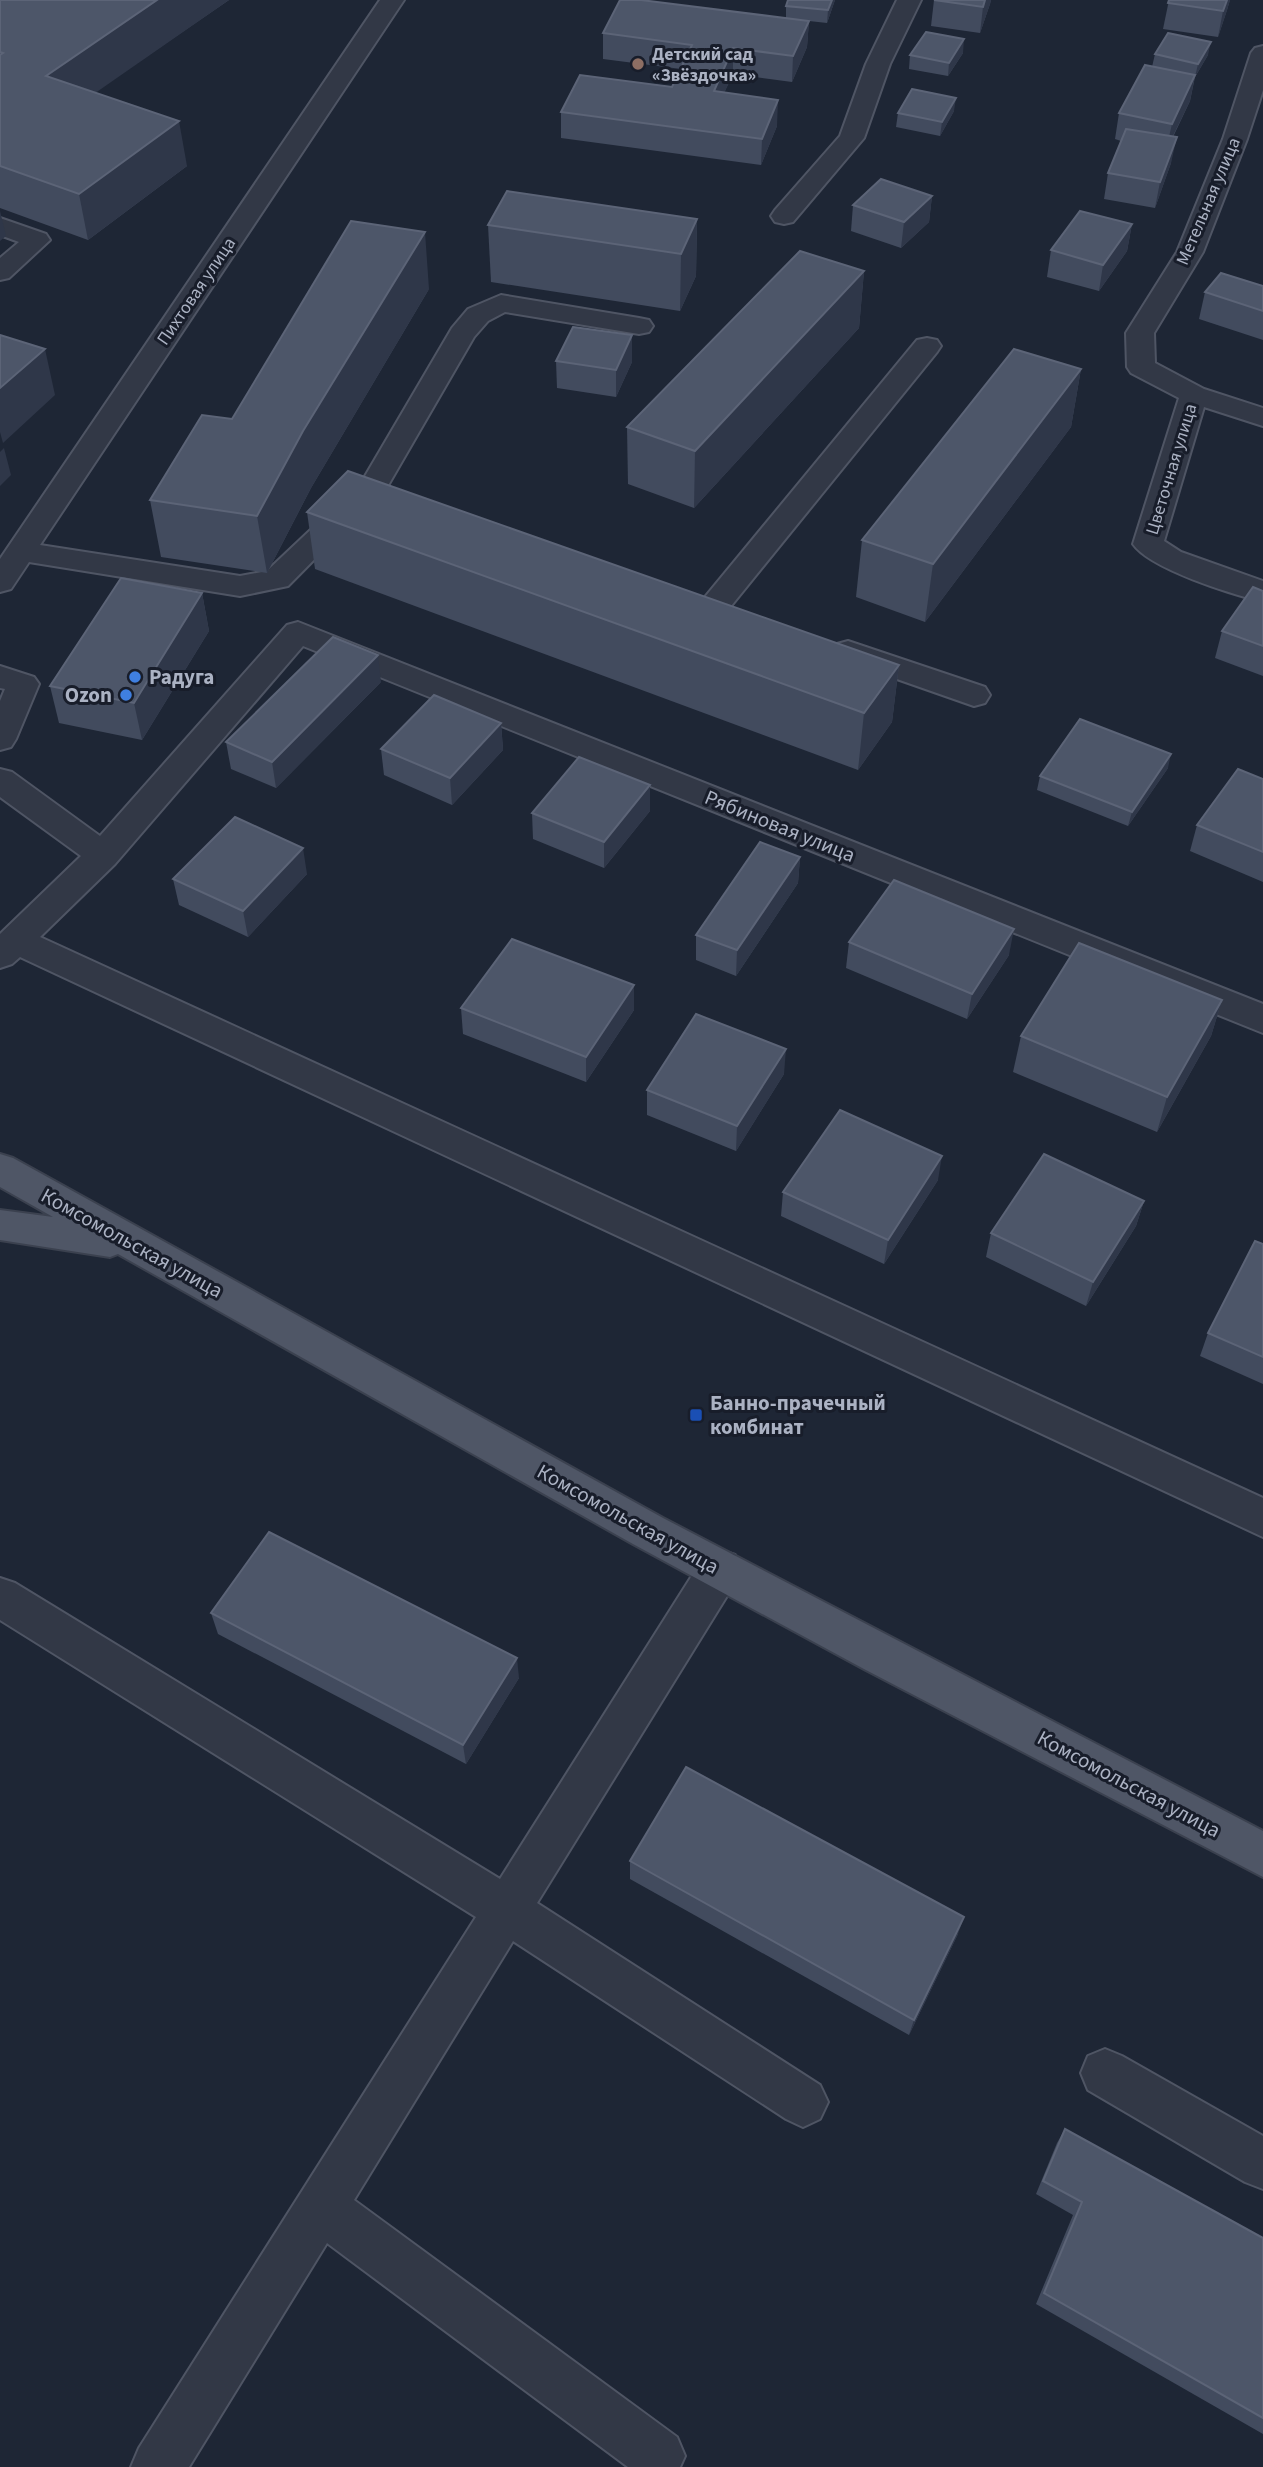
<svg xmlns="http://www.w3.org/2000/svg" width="1263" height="2467" viewBox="0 0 1263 2467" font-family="'Source Sans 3',sans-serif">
<rect width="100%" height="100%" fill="#1e2635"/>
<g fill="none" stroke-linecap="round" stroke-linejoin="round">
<!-- minor casing -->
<g stroke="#4f5564" stroke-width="4">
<g id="minor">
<path d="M380 0H404L40 545 240 576 267 571 338 504 348 501 358 504 363 510 288 586 240 596 29 562 11 589 0 592V559Z"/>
<path d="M897 0H921L890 64 864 138 793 222 784 224 775 222 771 216 775 210 840 136 866 64Z"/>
<path d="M1263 46V90L1247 139 1203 252 1154 333 1155 363 1204 389 1263 408V426L1204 407 1164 541 1181 552 1263 581V602C1232 594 1150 569 1133 544L1179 398 1131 373 1127 367 1126 333 1177 252 1223 139 1251 53 1255 48Z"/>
<path d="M0 218 46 234 50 240 9 278 0 280V258L19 242 0 235Z"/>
<path d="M501 295 639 318 649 320 653 326 649 332 639 334 505 312 488 321 474 337 386 489 376 492 366 489 361 483 452 328 468 309Z"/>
<path d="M927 338 937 340 941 346 937 352 727 611 716 614 705 611 701 604 705 597 917 340Z"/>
<path d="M298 622 1263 1004V1033L303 646 115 864 40 937 1263 1498V1537L20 957 12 964 0 968V934L81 856 0 797V769L12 772 100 836 287 625Z"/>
<path d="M848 641 985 687 990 695 985 703 974 706 837 658 832 651 837 644Z"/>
<path d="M0 666 34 677 39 684 16 739 11 747 0 750V701L5 689 0 688Z"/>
<path d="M720 1550 735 1555 741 1569 735 1583 537 1903 820 2085 828 2102 820 2119 803 2127 786 2119 513 1941 354 2200 677 2437 685 2456 680 2467H628L327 2243 189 2467H131L139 2448 476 1917 0 1620V1578L15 1583 500 1879 705 1555Z"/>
<path d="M1105 2049 1122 2056 1263 2136V2189L1245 2182 1088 2090 1081 2073 1088 2056Z"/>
</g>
</g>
<!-- major casing -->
<g stroke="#3b414f" stroke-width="4">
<path id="major" d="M0 1154 13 1158 663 1518 1263 1831V1877L864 1669 633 1544 118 1254 110 1257 0 1240V1210L53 1217 0 1187Z"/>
</g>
<!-- minor -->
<use href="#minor" fill="#323846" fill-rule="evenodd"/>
<!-- major -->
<use href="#major" fill="#4f5666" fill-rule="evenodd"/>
</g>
<!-- wall -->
<g fill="#424b5e">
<path d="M0 0H229L95 92 187 166 88 240 0 208Z"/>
<path d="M788 0H835L827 23 809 21 807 47 792 82 733 74 724 93 777 126 761 165 561 138V112L672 87 681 69 603 59V33L786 18V6Z"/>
<path d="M934 0H991L990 4 980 33 931 26Z"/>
<path d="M1169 0H1230L1227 10 1218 37 1163 29Z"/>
<path d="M963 53 948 76 909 69 910 55Z"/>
<path d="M1155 54 1208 55 1195 77 1190 101 1173 137 1171 163 1155 208 1104 199 1108 173 1121 141 1115 139 1119 113 1152 67Z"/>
<path d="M954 111 940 136 896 127 898 113Z"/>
<path d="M932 196 929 222 901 248 851 231 853 205Z"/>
<path d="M697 219 696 276 680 311 491 282 488 225Z"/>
<path d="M1132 224 1127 251 1099 291 1047 277 1051 250Z"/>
<path d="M864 271 859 328 694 508 628 484 627 427Z"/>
<path d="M1263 286V340L1199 319 1205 292Z"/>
<path d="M429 289 311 488 267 573 161 557 150 500 232 419Z"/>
<path d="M556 361 632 362 616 397 557 388Z"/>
<path d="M1081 369 1071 427 925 622 856 597 862 540Z"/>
<path d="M307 512 899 665 892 722 858 770 315 569Z"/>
<path d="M1263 591V676L1215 658 1222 631Z"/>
<path d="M202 593 209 631 142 740 59 723 50 686Z"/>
<path d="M381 682 276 788 231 769 226 742Z"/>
<path d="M501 723 503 750 452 805 384 775 381 749Z"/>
<path d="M1168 768 1128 826 1037 790 1040 776Z"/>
<path d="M1263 779V882L1190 851 1197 825Z"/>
<path d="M650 811 604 868 533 839 532 813Z"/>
<path d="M800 857 798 883 736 976 696 960V935Z"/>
<path d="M307 874 248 937 179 905 173 879Z"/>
<path d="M849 942 1009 955 967 1019 846 968Z"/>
<path d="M1222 1000 1211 1036 1157 1132 1013 1072 1021 1036Z"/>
<path d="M461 1008 634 1010 586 1082 463 1034Z"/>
<path d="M784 1074 736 1151 647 1115V1090Z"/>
<path d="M938 1180 884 1264 781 1216 783 1192Z"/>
<path d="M1144 1201 1136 1226 1086 1306 986 1257 991 1233Z"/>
<path d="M1263 1244V1384L1200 1356 1208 1333Z"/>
<path d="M211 1613 519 1678 466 1764 218 1634Z"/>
<path d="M630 1861 958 1934 909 2035 630 1879Z"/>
<path d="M1065 2129 1263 2238V2434L1036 2304 1073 2215 1036 2194 1057 2143Z"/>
</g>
<!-- shaded-wall -->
<g fill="#2f3749">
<path d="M157 0H229L55 121 46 76Z"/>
<path d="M832 0H835L827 23 828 10Z"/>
<path d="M985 0H991L990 4 980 33 983 7Z"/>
<path d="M1227 0H1230L1227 10 1218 37 1223 11Z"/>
<path d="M809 21 807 47 792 82 793 56Z"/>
<path d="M964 39 963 53 948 76 949 63Z"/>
<path d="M1211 42 1208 55 1195 77 1198 64Z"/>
<path d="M733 48V74L713 117 714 91Z"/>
<path d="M1195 75 1190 101 1166 150 1172 124Z"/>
<path d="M956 98 954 111 940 136 942 122Z"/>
<path d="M778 100 777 126 761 165 762 139Z"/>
<path d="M179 121 187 166 88 240 79 194Z"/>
<path d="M1177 137 1171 163 1155 208 1160 182Z"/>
<path d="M932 196 929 222 901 248 904 222Z"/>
<path d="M0 211 6 236 0 241Z"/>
<path d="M697 219 696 276 680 311 681 254Z"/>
<path d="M1132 224 1127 251 1099 291 1103 265Z"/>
<path d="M425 232 429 289 311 488 267 573 257 516 303 431Z"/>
<path d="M864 271 859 328 694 508 695 451Z"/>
<path d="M632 335V362L616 397V370Z"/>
<path d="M45 349 55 395 3 443 0 432V388Z"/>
<path d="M1081 369 1071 427 925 622 933 564Z"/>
<path d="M4 448 11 475 0 486V452Z"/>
<path d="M202 593 209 631 142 740 134 703Z"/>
<path d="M378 655 381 682 276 788 272 762Z"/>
<path d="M899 665 892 722 858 770 864 713Z"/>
<path d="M501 723 503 750 452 805 450 778Z"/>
<path d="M1171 754 1168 768 1128 826 1132 812Z"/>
<path d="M650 785V811L604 868V842Z"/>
<path d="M303 848 307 874 248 937 243 911Z"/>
<path d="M800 857 798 883 736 976 737 950Z"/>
<path d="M1014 929 1009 955 967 1019 972 994Z"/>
<path d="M634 985V1010L586 1082V1057Z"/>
<path d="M1222 1000 1211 1036 1157 1132 1167 1097Z"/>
<path d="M786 1049 784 1074 736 1151 737 1126Z"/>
<path d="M942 1156 938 1180 884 1264 888 1240Z"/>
<path d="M1144 1201 1136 1226 1086 1306 1093 1282Z"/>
<path d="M517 1658 519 1678 466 1764 463 1745Z"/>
<path d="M964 1917 958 1934 909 2035 914 2020Z"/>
</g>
<!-- building -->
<g fill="#4d5669" stroke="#5c6477" stroke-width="2">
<path d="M0 0H157L46 76 179 121 79 194 0 166V55L3 53 0 52Z"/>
<path d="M620 0H641L809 21 793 56 733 48 714 91 778 100 762 139 561 112 580 75 672 87 692 45 603 33Z"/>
<path d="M788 0H832L828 10 786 6Z"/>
<path d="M934 0H985L983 7Z"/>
<path d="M1169 0H1227L1223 11 1168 3Z"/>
<path d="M926 32 964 39 949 63 910 55Z"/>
<path d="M1168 33 1211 42 1198 64 1155 54Z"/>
<path d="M1145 65 1195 75 1172 124 1119 113Z"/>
<path d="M912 89 956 98 942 122 898 113Z"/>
<path d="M1126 129 1177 137 1160 182 1108 173Z"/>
<path d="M881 179 932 196 904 222 853 205Z"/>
<path d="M507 191 697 219 681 254 488 225Z"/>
<path d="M1080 211 1132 224 1103 265 1051 250Z"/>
<path d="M351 221 425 232 303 431 257 516 150 500 202 415 232 419Z"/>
<path d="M800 251 864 271 695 451 627 427Z"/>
<path d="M1221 273 1263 286V311L1205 292Z"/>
<path d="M573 327 632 335 616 370 556 361Z"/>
<path d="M0 335 45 349 0 388Z"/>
<path d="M1014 349 1081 369 933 564 862 540Z"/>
<path d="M348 471 899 665 864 713 307 512Z"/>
<path d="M121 578 202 593 134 703 50 686Z"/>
<path d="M1253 587 1263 591V646L1222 631Z"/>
<path d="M333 637 378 655 272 762 226 742Z"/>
<path d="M434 695 501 723 450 778 381 749Z"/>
<path d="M1080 719 1171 754 1132 812 1040 776Z"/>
<path d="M579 757 650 785 604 842 532 813Z"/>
<path d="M1238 769 1263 779V852L1197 825Z"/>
<path d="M235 817 303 848 243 911 173 879Z"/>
<path d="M760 842 800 857 737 950 696 935Z"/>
<path d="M894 880 1014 929 972 994 849 942Z"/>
<path d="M512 939 634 985 586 1057 461 1008Z"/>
<path d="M1079 943 1222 1000 1167 1097 1021 1036Z"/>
<path d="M696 1014 786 1049 737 1126 647 1090Z"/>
<path d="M840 1110 942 1156 888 1240 783 1192Z"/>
<path d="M1044 1154 1144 1201 1093 1282 991 1233Z"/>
<path d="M1255 1241 1263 1244V1357L1208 1333Z"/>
<path d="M269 1532 517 1658 463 1745 211 1613Z"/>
<path d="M686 1767 964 1917 914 2020 630 1861Z"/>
<path d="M1065 2129 1263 2238V2418L1044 2293 1082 2202 1043 2181Z"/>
</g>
<!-- markers -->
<circle fill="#8d6e63" stroke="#181d2a" stroke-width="2.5" cx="638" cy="64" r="7"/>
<g fill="#3f7fe0" stroke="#181d2a" stroke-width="2.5">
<circle cx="135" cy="677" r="7"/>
<circle cx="126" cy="695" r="7"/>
</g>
<rect fill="#1a4fb4" stroke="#181d2a" stroke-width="2.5" x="689" y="1408" width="14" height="14" rx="3.5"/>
<g text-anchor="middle" stroke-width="6" stroke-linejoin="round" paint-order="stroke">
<!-- far-poi labels -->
<g font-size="18" font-weight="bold" fill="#abb2c3" stroke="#181d2a" text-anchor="start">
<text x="652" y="60">Детский сад<tspan x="652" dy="21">«Звёздочка»</tspan></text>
</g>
<!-- far-street labels -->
<g font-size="18" fill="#abb2c3" stroke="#181d2a">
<text transform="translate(1208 201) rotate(-67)" y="6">Метельная улица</text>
<text transform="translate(196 291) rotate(-56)" y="6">Пихтовая улица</text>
<text transform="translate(1171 469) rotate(-73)" y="6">Цветочная улица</text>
</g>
<!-- poi labels -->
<g font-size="21" font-weight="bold" fill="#abb2c3" stroke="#181d2a" text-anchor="start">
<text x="149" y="684">Радуга</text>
<text x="112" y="702" text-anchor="end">Ozon</text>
<text x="710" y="1410">Банно-прачечный<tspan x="710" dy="24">комбинат</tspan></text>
</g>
<!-- street labels -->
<g font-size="21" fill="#abb2c3" stroke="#181d2a">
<text transform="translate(780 826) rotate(22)" y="7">Рябиновая улица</text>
<text transform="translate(132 1243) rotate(29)" y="7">Комсомольская улица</text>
<text transform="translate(628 1519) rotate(29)" y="7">Комсомольская улица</text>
<text transform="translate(1129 1784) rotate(28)" y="7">Комсомольская улица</text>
</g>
</g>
</svg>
